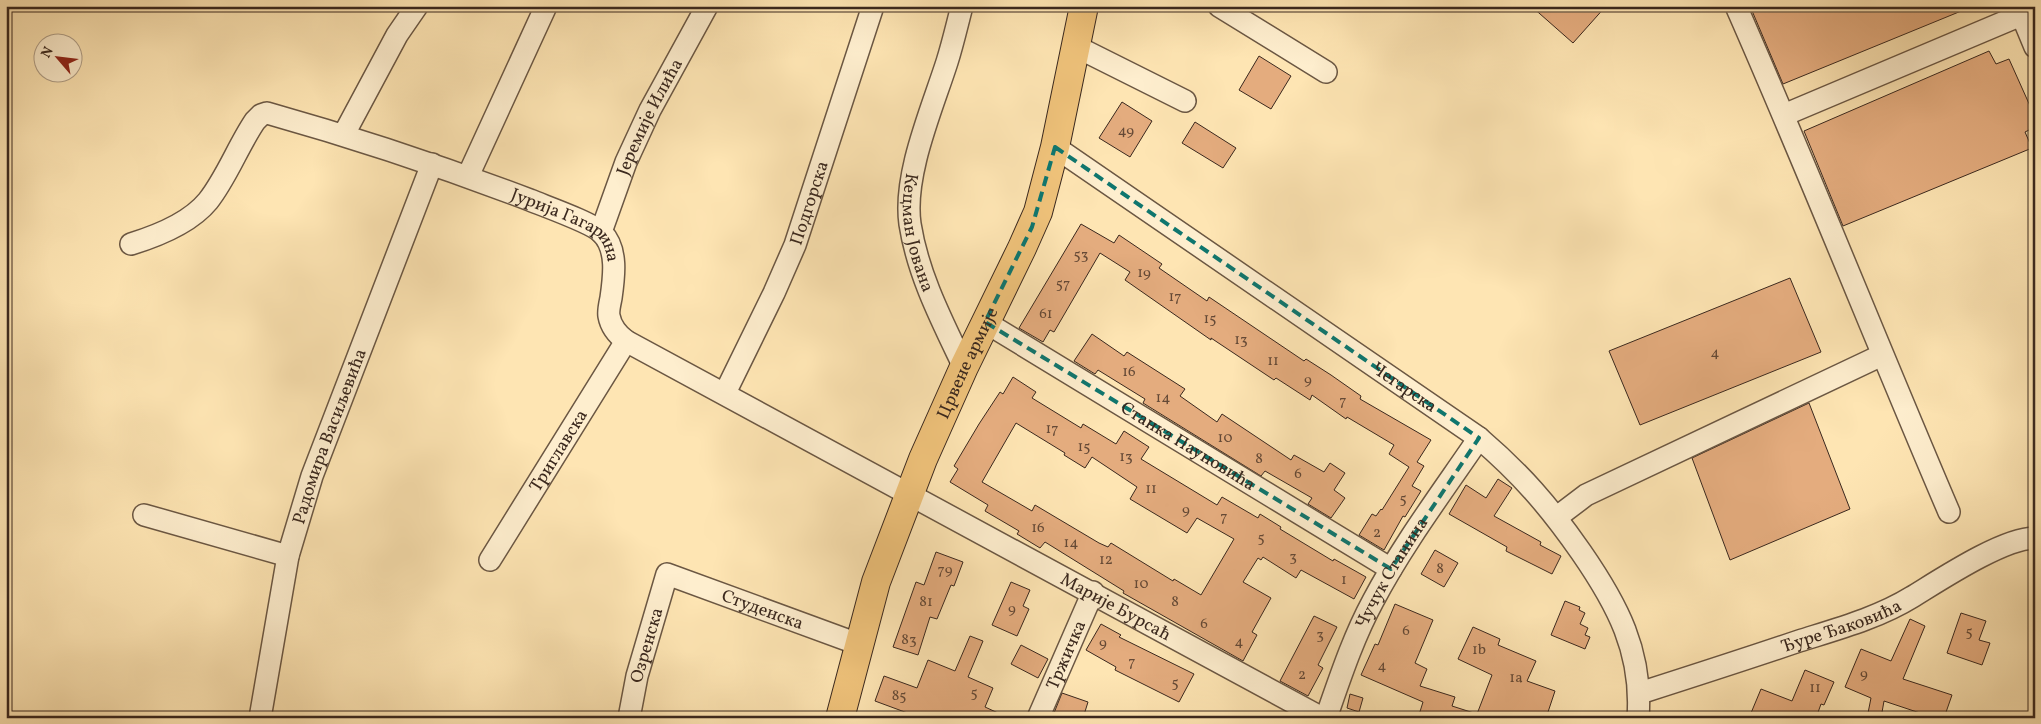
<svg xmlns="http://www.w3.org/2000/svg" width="2041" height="724" viewBox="0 0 2041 724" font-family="Vollkorn,serif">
<rect width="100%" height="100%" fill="#fee5b3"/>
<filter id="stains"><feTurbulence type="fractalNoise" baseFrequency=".004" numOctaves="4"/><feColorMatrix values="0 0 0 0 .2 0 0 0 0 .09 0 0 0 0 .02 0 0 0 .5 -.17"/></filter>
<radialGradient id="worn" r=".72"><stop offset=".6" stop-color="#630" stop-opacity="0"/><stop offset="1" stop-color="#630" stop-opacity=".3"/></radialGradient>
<!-- building -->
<g fill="#e4ac7e" stroke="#3a281e" fill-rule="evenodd">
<path d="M1531 6H1555L1561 12 1567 6H1606L1573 43Z"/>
<path d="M1750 6H1971V7L1783 84Z"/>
<path d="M1989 51 1996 64 2009 59 2035 117V127L2025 132 2032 148 1843 226 1804 131Z"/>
<path d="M1259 56 1291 76 1271 109 1239 90Z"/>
<path d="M1122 102 1152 121 1130 157 1099 138Z"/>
<path d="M1195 122 1236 148 1223 168 1182 143Z"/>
<path d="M1081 224 1114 243 1119 235 1162 264 1159 268 1207 301 1209 297 1304 361 1306 359 1331 375 1361 396 1360 399 1431 440 1417 462 1424 466 1412 486 1421 491 1405 517 1403 516 1384 550 1359 535 1372 514 1376 516 1381 509 1382 510 1409 467 1389 454 1394 445 1347 417 1346 419 1312 395 1310 400 1276 378 1274 380 1211 338V340L1125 280 1130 272 1100 253 1054 332 1050 330 1043 342 1019 328Z"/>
<path d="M1790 278 1821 352 1640 425 1609 351Z"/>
<path d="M1092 334 1124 356 1127 352 1185 389 1180 396 1217 422 1222 414 1291 460 1294 455 1324 472 1330 463 1345 473 1334 490 1345 498 1331 518 1308 504 1312 498 1265 471 1261 476 1143 403 1145 399 1098 370 1095 374 1074 361Z"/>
<path d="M1013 377 1036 392 1032 398 1081 428 1083 424 1116 444 1124 431 1149 447 1141 459 1217 505 1222 497 1258 518 1260 514 1281 527 1280 529 1333 561 1334 559 1366 577 1354 599 1301 570 1296 578 1263 557 1261 560 1258 558 1243 582 1271 598 1252 632 1257 635 1243 661 1123 593 1124 591 1045 542 1040 548 1017 534 1019 531 985 511 988 505 950 482 958 469 954 466 979 424 1000 392 1003 394ZM1016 423 1065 453 1064 455 1085 468 1092 457 1137 487 1130 499 1187 533 1197 518 1234 539 1201 595 1174 579 1173 581 1111 543 1108 547 1099 543 1035 505 1032 511 982 482Z"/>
<path d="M1809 403 1850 509 1730 560 1692 458Z"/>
<path d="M1498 479 1512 488 1494 516 1541 542 1540 545 1561 556 1552 574 1506 551 1507 547 1449 514 1466 485 1486 498Z"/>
<path d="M1435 550 1458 563 1444 587 1421 574Z"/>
<path d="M936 552 963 562 954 586 951 585 937 619 930 617 918 655 893 647 916 582 924 585Z"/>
<path d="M1011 582 1030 590 1023 606 1029 609 1017 636 992 625Z"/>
<path d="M1565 601 1580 607 1579 610 1585 613 1580 624 1588 628 1585 635 1590 637 1585 649 1551 635Z"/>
<path d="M1395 604 1433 620 1415 663 1427 669 1420 686 1455 697 1452 706 1477 714 1492 675 1458 659 1473 627 1500 639 1498 645 1536 661 1527 681 1555 691 1546 718H1418L1423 702 1361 675 1375 644 1378 645Z"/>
<path d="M1961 613 1986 621 1979 640 1990 643 1982 665 1947 653Z"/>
<path d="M1314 616 1337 627 1318 665 1323 668 1308 696 1280 681Z"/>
<path d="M1910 619 1925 626 1903 679 1952 695 1944 718H1935L1884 701 1881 718H1867L1871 698 1845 687 1861 649 1891 661Z"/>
<path d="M1101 624 1121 635 1119 637 1194 674 1179 702 1115 670 1116 667 1086 650Z"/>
<path d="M970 636 983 641 968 677 993 688 985 707 1009 718H921L875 701 884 676 917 688 928 660 955 671Z"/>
<path d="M1021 645 1048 659 1038 678 1011 664Z"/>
<path d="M1805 670 1834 682 1824 705 1821 704 1816 718H1762L1751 713 1761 689 1792 701Z"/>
<path d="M1062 693 1088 702 1083 718H1052Z"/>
<path d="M1350 694 1363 698 1359 712 1347 708Z"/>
</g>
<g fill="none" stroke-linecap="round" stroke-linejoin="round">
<!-- minor casing -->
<g stroke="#6b5743" stroke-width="24">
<g id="minor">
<path id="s1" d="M962 6C957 25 953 43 947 62 932 109 903 175 910 224 918 275 942 321 964 367"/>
<path d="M1219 6 1326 72"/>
<path d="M1736 6C1810 174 1877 344 1949 512"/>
<path d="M2018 6 2035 47"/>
<path d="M1075 46 1185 101"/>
<path d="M1784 115 2021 15"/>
<path d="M344 134 397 35 417 6"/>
<path id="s2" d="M1055 147 1479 438C1521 474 1549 506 1581 552 1617 604 1643 652 1638 718"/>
<path d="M468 176 546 6"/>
<path id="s3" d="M601 232 626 162 650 110 707 6"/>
<path id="s4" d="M131 244C157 236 190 223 208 201 227 177 238 146 255 121L261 115 267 113C356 138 443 167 530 200 544 206 593 223 602 233 618 249 614 277 611 298 610 303 608 311 609 316 611 327 618 335 626 341L1322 718"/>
<path id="s5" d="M985 322 1391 569"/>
<path id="s6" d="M725 393 774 293 795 245 873 6"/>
<path d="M144 515 288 556"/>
<path d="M1557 517 1586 495 1882 355"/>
<path id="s7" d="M490 560 626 341"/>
<path id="s8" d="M1640 693C1693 676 1746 659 1799 641 1837 629 1878 618 1912 597 1940 580 2003 538 2035 538"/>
<path id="s9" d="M260 718 288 556 312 476 432 164"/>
<path id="s10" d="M629 718 637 676 667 574 858 644"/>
<path id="s11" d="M1038 718 1093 592"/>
<path id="s12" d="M1326 718C1340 678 1353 638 1373 601 1403 544 1443 491 1479 438"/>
</g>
</g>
<!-- major casing -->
<g stroke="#3a281e" stroke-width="30">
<g id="major">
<path id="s13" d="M840 718 876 582 923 459 964 367 1022 248 1038 212 1055 147 1084 6"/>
</g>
</g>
<!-- minor -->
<use href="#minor" stroke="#feeece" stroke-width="21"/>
<!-- major -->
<use href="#major" stroke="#efc27a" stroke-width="28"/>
</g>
<!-- marked area -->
<path fill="none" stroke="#0f766e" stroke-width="4" stroke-dasharray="10 6" stroke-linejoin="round" d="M1055 147 1479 438 1391 569 985 322 1032 227Z"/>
<g text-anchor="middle" stroke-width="5" stroke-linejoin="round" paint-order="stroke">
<!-- number labels -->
<g font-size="15" fill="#644936">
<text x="1126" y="135">49</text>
<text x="1081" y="259">53</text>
<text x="1144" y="277">19</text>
<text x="1063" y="288">57</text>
<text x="1175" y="301">17</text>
<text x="1046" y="318">61</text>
<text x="1210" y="323">15</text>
<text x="1241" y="344">13</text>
<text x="1715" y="357">4</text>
<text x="1273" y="365">11</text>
<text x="1129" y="376">16</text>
<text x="1308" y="384">9</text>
<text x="1163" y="402">14</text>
<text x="1343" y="405">7</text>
<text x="1052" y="433">17</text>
<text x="1225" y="442">10</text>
<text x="1084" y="451">15</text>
<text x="1126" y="461">13</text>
<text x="1259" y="463">8</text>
<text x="1298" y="478">6</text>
<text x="1151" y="493">11</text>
<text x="1403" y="503">5</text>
<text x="1186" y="514">9</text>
<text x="1224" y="521">7</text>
<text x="1038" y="532">16</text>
<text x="1377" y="537">2</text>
<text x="1261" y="542">5</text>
<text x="1071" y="547">14</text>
<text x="1293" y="561">3</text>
<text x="1106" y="564">12</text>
<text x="1440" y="573">8</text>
<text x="945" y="574">79</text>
<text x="1344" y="584">1</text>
<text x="1141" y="588">10</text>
<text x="926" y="606">81</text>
<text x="1175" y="606">8</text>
<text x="1012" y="613">9</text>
<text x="1204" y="628">6</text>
<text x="1406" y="635">6</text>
<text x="1969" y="636">5</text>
<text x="1320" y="639">3</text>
<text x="909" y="644">83</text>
<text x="1239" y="646">4</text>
<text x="1103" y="647">9</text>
<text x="1479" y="654">1b</text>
<text x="1132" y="666">7</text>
<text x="1382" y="670">4</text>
<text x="1864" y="678">9</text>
<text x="1302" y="679">2</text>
<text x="1516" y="682">1a</text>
<text x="1175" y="687">5</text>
<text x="1815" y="692">11</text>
<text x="974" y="697">5</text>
<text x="899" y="700">85</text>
</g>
<!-- street labels -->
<g font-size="18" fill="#3a281e" stroke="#feeece">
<text dy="6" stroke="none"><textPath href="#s3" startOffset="125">Јеремије Илића</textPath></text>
<text dy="6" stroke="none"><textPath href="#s6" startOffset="208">Подгорска</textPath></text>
<text dy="6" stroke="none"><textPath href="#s4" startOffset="520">Јурија Гагарина</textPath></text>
<text dy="6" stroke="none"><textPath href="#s1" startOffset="235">Кецман Јована</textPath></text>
<text dy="6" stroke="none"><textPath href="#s13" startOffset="378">Црвене армије</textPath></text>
<text dy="6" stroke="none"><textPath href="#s2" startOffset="424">Чегарска</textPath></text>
<text dy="6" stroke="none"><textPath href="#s9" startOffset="291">Радомира Васиљевића</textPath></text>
<text dy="6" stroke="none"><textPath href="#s5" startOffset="238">Станка Пауновића</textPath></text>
<text dy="6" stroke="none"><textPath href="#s7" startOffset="129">Триглавска</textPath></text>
<text dy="6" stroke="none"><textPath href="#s12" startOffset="160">Чучук Станина</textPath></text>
<text dy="6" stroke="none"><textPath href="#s4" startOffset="1228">Марије Бурсаћ</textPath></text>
<text dy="6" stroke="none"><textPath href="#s10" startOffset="251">Студенска</textPath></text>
<text dy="6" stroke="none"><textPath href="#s8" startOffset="212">Ђуре Ђаковића</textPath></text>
<text dy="6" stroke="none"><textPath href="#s10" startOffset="75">Озренска</textPath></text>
<text dy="6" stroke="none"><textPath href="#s11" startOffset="69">Тржичка</textPath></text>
</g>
</g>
<!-- margin -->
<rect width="2041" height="724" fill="none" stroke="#fee5b3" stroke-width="25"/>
<rect x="8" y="8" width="2026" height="709" fill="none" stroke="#3a281e" stroke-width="2.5"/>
<rect x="12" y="12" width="2016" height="699" fill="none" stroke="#3a281e"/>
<!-- north arrow -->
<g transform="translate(58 58) rotate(298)"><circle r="24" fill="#feeece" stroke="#b09f88"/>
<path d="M0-4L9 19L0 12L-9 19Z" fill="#8f2418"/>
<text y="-8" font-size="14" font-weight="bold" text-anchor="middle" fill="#3a281e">N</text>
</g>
<rect width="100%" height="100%" filter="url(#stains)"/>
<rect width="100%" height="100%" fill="url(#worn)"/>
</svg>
